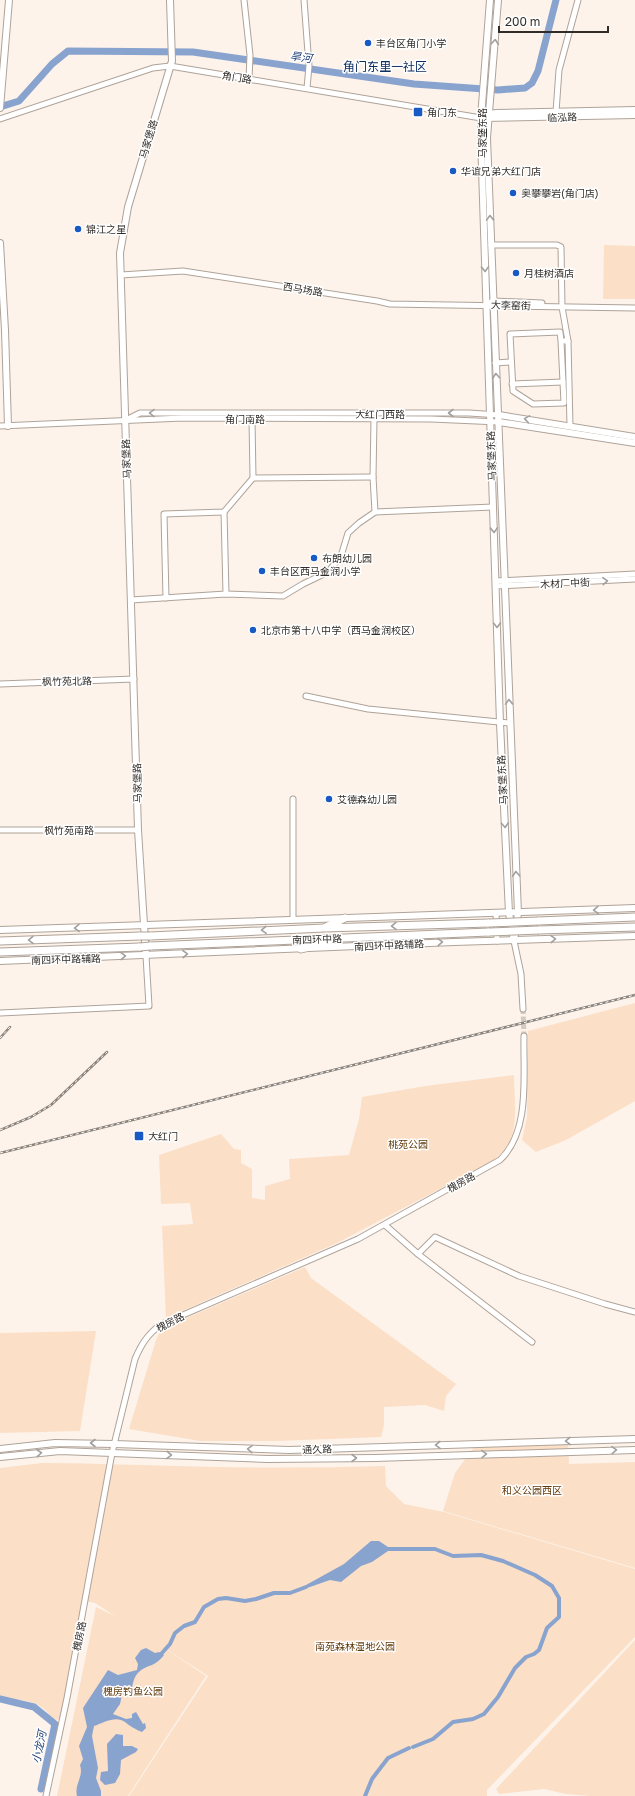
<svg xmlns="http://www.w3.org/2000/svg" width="635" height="1796" viewBox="0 0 635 1796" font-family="'Golos Text','Noto Sans SC',sans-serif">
<rect width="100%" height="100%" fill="#fdf3ea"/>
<!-- green -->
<g fill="#fbdfc7">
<path d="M604 245 635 246V299H603Z"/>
<path d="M635 1003V1101L566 1140 536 1152 522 1140 527 1117 528 1031Z"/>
<path d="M514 1075C514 1097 519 1125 508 1145 505 1151 498 1156 493 1161L337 1243 166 1318 162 1226 193 1224 190 1203 161 1204 159 1155 221 1134 234 1149 241 1150V1163L252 1169V1198L265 1200V1186L290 1179 289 1159 349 1155 359 1119 362 1097 425 1086Z"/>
<path d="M305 1267 311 1278 456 1384 446 1396 444 1411 425 1405 384 1407V1425L381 1437 276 1441H200L129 1429 156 1340 161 1329Z"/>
<path d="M96 1331 80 1431 0 1433V1333Z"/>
<path d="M568 1444 569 1464 635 1462V1568L443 1511 455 1473 474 1447Z"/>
<path d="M42 1463C87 1463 131 1465 175 1466 245 1468 315 1468 385 1466L386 1486 404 1504 444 1512 635 1569V1637L487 1790V1796H129L208 1676 157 1643 206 1676 128 1796H57L96 1607 115 1616 95 1603 84 1601 60 1720 52 1719C42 1699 19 1700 0 1697V1468Z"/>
<path d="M635 1640V1796H590L566 1794 544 1789 499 1794 496 1789Z"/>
</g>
<!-- water -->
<g fill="#89a3cf">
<path d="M371 1541H379L388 1547V1551L372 1562 361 1566 341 1582 330 1580 307 1588 306 1585 344 1564Z"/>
<path d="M146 1648 155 1653 159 1652 164 1655C155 1667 149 1664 140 1671 133 1676 132 1687 131 1695H122L120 1704 113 1714 126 1719 132 1718V1714L136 1712 143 1724 145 1723 146 1728 142 1732C135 1729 131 1727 125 1722 116 1715 103 1723 94 1726L92 1736 98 1768 96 1778 101 1791V1796H77C74 1784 84 1777 80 1765L83 1759 79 1746 87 1727 83 1708 108 1670 118 1675 137 1670 138 1664 135 1658 141 1650Z"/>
<path d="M116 1734 123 1735V1746H132L138 1749 136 1752 121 1760 120 1774 115 1783 105 1785 100 1780 101 1772 108 1771 107 1744Z"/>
</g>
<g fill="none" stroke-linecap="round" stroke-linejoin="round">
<!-- canal -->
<g stroke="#89a3cf" stroke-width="4">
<path d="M388 1549H435L453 1556 481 1555 503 1561 535 1575 552 1586 559 1598V1617L547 1628 539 1650 534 1654 526 1657 515 1668 498 1697 484 1714 473 1719 453 1722 433 1739 413 1747"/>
<path d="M162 1653 170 1644 175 1633 184 1626 195 1622 204 1607 218 1599 226 1598 245 1601 256 1599 274 1593H290L306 1587"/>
<path d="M365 1796 372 1779 388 1758 409 1748"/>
</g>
<!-- river -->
<g stroke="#89a3cf" stroke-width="7">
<path d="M0 107 19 101 52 64 68 51 193 52 414 84 498 90 525 88 532 83 538 71 556 0"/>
<path d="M0 1699 34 1707 55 1724 41 1789"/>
</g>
<!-- minor-tunnel -->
<path stroke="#d4cbc3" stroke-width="5" stroke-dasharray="5 2.5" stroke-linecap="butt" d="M523 1009 524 1036"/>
<!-- minor casing -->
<g stroke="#afa399" stroke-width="7">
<g id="minor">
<path d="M244 0 250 55 249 79"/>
<path d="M304 0 309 66 307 88"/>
<path d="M556 112 559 70 578 0"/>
<path d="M0 119 153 68 170 66 481 118"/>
<path d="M491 245H557L561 247 562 307 568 341 570 426"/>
<path d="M121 275 183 271 377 301 390 304 635 308"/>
<path d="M491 302 493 301 542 303"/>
<path d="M561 341 564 403 533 404 513 391 510 334 560 332 561 341H568"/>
<path d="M495 363 511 362"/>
<path d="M512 384 563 382"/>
<path d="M374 419 373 477 375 512"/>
<path d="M126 420 140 413H469L499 415"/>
<path d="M0 426 183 418 431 419 499 422"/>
<path d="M253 478 373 477"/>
<path d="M224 512 226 594"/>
<path d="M496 581 635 574"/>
<path d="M496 586 635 579"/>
<path d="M166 598 164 514 224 512 253 478 252 419"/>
<path d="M131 600 226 594 283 596 303 584 328 572 341 556 348 533 359 523 375 512 493 507"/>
<path d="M0 684 134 679"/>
<path d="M306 696 368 709 509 723"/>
<path d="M0 830H138"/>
<path d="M496 913 497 941"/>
<path d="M293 919V799"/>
<path d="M514 941 521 974 523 1009"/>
<path d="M0 1013 149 1006 146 956"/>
<path d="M385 1225 418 1254 532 1342"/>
<path d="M418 1254 435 1237 519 1276 605 1304 635 1312"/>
<path d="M46 1796 67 1698 112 1453 135 1359C141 1345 147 1335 160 1325L358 1239 500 1160C531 1131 523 1074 524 1036"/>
</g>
</g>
<!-- major casing -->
<g stroke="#afa399" stroke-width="8">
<g id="major">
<path d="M490 0 481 118V138L500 723 509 913 514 941"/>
<path d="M498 0 487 138 518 913 515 935"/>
<path d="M0 108 9 0"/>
<path d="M485 115 496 113 635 110"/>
<path d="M484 118 635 115"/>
<path d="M0 243 5 330 8 426"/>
<path d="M499 415 635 437"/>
<path d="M499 422 635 443"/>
<path d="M0 930 635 908"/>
<path d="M146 956 138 830 120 253 128 207 172 61 170 0"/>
<path d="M0 961 454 942 635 936"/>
<path d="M0 1449 55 1443 114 1444 289 1450 635 1439"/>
<path d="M0 1457 60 1451 268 1459 375 1458 635 1450"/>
</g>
</g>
<!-- highway casing -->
<g stroke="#afa399" stroke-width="9">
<g id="highway">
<path d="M538 921 635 917"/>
<path d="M326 927 345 918"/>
<path d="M539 930 635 927"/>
<path d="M150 936 324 928 489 923"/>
<path d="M0 941 140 936"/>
<path d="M150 946 489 932"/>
<path d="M301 949 330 942"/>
<path d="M0 952 140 947"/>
</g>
</g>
<!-- minor -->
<use href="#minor" stroke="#fff" stroke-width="5"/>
<!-- major -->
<use href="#major" stroke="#fff" stroke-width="6"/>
<!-- highway -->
<use href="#highway" stroke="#fff" stroke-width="7"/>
<!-- rail casing -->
<g stroke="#8a827c" stroke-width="2.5">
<g id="rail">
<path d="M0 1038 10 1027"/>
<path d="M0 1130 31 1117 51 1105 107 1052"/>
<path d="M0 1153 635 995"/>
</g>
</g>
<!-- rail -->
<use href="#rail" stroke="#fff" stroke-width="1" stroke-dasharray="3" stroke-linecap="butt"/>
<!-- highway-bridge casing -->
<g stroke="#afa399" stroke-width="9" stroke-linecap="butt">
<g id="highway-bridge">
<path d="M489 923 538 921"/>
<path d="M489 932 539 930"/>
<path d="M140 936H150"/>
<path d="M140 947 150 946"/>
</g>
</g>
<!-- highway-bridge -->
<use href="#highway-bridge" stroke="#fff" stroke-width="7"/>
</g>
<!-- one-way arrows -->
<defs><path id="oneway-chevron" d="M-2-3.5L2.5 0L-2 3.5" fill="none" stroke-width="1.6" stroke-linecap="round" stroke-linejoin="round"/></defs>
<g stroke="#a2a09e">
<use href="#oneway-chevron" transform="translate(495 42) rotate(-85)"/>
<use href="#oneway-chevron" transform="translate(490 218) rotate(-92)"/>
<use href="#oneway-chevron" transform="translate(485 269) rotate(88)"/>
<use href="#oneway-chevron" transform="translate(496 376) rotate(-94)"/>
<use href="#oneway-chevron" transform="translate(152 413) rotate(-179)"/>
<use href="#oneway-chevron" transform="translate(451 413) rotate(180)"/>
<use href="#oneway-chevron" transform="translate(527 419) rotate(-171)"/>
<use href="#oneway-chevron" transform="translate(494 530) rotate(88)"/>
<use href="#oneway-chevron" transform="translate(605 581) rotate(-3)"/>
<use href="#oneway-chevron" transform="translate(497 625) rotate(89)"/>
<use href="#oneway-chevron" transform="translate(509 702) rotate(-92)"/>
<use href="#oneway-chevron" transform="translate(505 825) rotate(87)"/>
<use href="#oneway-chevron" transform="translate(516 874) rotate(-93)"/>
<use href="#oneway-chevron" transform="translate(596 910) rotate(178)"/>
<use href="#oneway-chevron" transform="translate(394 926) rotate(179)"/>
<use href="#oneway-chevron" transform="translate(77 928) rotate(179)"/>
<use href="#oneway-chevron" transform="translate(264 930) rotate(177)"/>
<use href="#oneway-chevron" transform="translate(553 939) rotate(-2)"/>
<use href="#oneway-chevron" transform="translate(31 940) rotate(178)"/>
<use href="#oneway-chevron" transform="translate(440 942) rotate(-3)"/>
<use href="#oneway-chevron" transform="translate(185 954) rotate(-3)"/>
<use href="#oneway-chevron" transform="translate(123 956) rotate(-2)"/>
<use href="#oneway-chevron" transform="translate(568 1441) rotate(178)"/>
<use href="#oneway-chevron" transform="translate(93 1443) rotate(-180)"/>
<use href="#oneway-chevron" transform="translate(438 1445) rotate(178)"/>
<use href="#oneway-chevron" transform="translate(250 1449) rotate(-178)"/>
<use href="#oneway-chevron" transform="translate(614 1450) rotate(-2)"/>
<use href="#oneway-chevron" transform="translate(39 1453) rotate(-5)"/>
<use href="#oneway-chevron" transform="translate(484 1454) rotate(-2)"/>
<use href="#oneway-chevron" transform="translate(169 1455) rotate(2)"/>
<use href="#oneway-chevron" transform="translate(354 1458)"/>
</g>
<!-- markers -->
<g fill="#1859c4" stroke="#fff" stroke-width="1.5">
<circle cx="368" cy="43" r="4"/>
<rect x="413" y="107" width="10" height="10" rx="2"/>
<circle cx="453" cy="171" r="4"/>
<circle cx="513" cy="193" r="4"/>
<circle cx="78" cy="229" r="4"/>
<circle cx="516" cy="273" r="4"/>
<circle cx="314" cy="558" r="4"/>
<circle cx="262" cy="571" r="4"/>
<circle cx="253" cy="630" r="4"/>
<circle cx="329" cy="799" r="4"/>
<rect x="134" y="1131" width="10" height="10" rx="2"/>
</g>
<g text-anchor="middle" stroke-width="3" stroke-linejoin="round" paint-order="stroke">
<!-- poi labels -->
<g font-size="10" fill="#312c28" stroke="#fff" text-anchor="start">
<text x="376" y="47">丰台区角门小学</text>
<text x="427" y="116">角门东</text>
<text x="461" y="175">华谊兄弟大红门店</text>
<text x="521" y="197">奥攀攀岩(角门店)</text>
<text x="86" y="233">锦江之星</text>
<text x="524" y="277">月桂树酒店</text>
<text x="322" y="562">布朗幼儿园</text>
<text x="270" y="575">丰台区西马金润小学</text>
<text x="261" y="634">北京市第十八中学（西马金润校区）</text>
<text x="337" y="803">艾德森幼儿园</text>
<text x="148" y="1140">大红门</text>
</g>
<!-- street labels -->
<g font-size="10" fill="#312c28" stroke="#fff">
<text transform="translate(237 77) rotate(9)" y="4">角门路</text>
<text transform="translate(562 117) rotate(-2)" y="4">临泓路</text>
<text transform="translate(482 133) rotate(-90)" y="4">马家堡东路</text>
<text transform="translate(148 139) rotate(-73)" y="4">马家堡路</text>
<text transform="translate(303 289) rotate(9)" y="4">西马场路</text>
<text transform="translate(511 305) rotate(2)" y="4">大李窑街</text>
<text x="380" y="418">大红门西路</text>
<text x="245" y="423">角门南路</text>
<text transform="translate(491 456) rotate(-92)" y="4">马家堡东路</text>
<text transform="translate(126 459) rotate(-92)" y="4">马家堡路</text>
<text transform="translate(565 583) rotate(-3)" y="4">木材厂中街</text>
<text transform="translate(67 681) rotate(-1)" y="4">枫竹苑北路</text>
<text transform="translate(502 780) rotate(-93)" y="4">马家堡东路</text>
<text transform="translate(137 783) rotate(-91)" y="4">马家堡路</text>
<text x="69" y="834">枫竹苑南路</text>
<text transform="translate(317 939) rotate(-2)" y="4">南四环中路</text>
<text transform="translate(389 945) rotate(-3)" y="4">南四环中路辅路</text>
<text transform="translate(66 959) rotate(-2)" y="4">南四环中路辅路</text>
<text transform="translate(461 1182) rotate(-29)" y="4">槐房路</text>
<text transform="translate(170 1322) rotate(-27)" y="4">槐房路</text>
<text transform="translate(317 1449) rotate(-2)" y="4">通久路</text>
<text transform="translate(79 1636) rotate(-79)" y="4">槐房路</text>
</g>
<!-- park labels -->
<g font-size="10" fill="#603808" stroke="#fff">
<text x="408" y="1148">桃苑公园</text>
<text x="532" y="1494">和义公园西区</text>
<text x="355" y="1650">南苑森林湿地公园</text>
<text x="133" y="1695">槐房钓鱼公园</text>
</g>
<!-- water labels -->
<g font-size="11" font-style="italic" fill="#214178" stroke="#fff">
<text transform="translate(301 57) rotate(8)" y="4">旱河</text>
<text transform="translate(39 1747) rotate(-78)" y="4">小龙河</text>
</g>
<!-- quarter labels -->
<g font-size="12" fill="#0e2d61" stroke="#fff">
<text x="385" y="71">角门东里一社区</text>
</g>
</g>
<!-- scale -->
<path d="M499 26v6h109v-6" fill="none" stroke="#312c28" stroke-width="2"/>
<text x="505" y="26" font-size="12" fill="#312c28" stroke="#ffffff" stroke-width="3" paint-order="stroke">200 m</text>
</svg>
